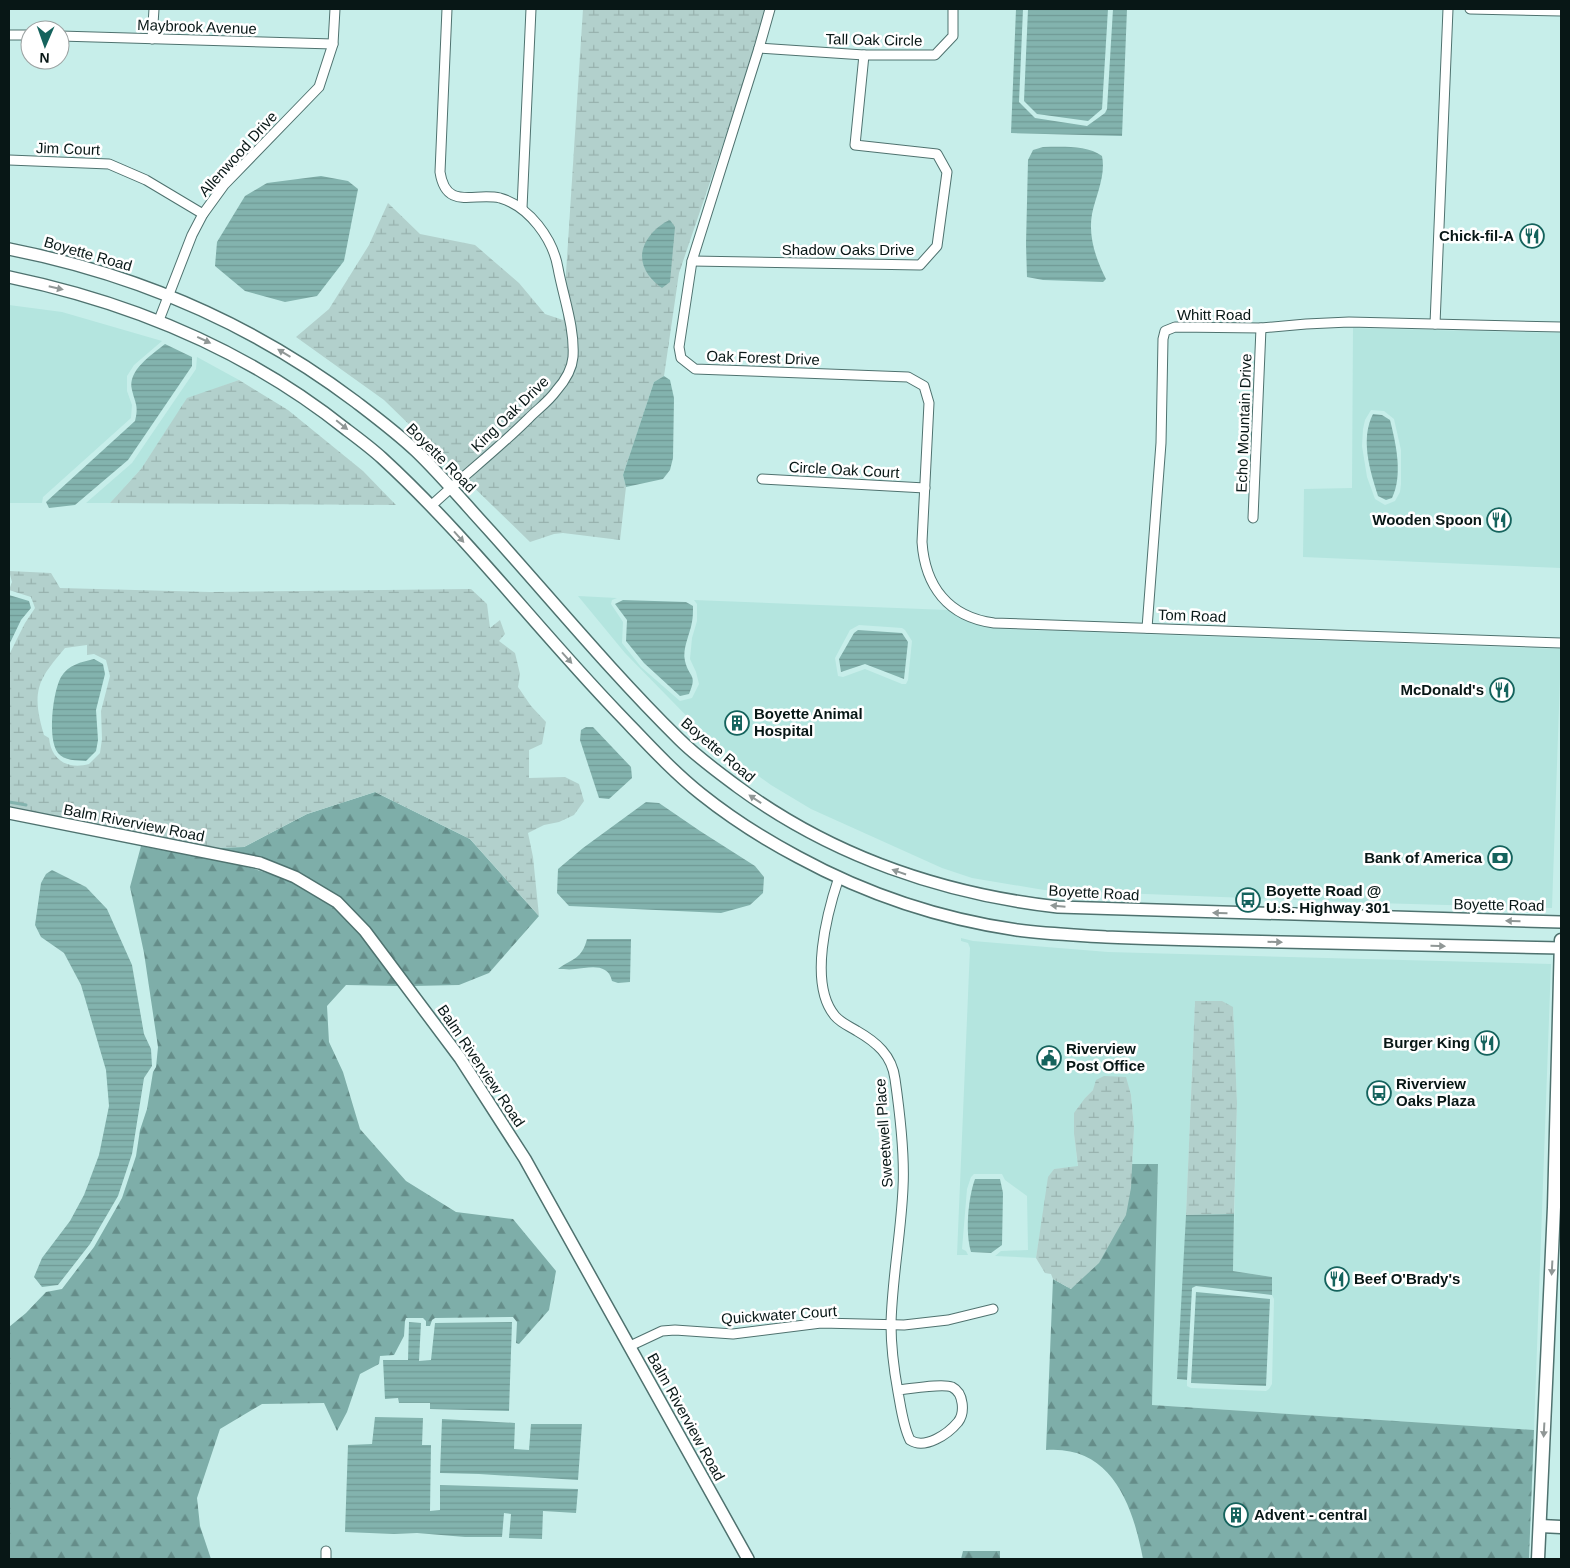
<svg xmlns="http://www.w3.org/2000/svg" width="1570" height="1568" viewBox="0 0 1570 1568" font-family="Helvetica,sans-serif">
<defs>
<pattern id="forest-firs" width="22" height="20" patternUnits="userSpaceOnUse" patternTransform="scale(1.25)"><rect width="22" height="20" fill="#7eaea9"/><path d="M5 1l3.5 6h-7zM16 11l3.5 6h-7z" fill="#658d89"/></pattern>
<pattern id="wetland-marsh" width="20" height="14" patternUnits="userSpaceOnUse" patternTransform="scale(1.25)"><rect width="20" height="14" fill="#b2d0cc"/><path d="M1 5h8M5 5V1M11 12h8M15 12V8" fill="none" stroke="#98b2ae"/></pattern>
<pattern id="water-rules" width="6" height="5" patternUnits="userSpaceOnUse" patternTransform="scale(1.25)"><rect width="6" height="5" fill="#83b3ae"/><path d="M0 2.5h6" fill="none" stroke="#709995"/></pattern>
</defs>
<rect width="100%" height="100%" fill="#c7eeea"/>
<!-- built -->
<g fill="#b4e5df" fill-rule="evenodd">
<path d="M9 305 62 312 162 341 134 365 127 376V391L132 405 131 418 43 497 42 503H9Z"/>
<path d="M1353 328 1561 333V568L1303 557 1304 489 1352 488ZM1371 410 1384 411 1394 419 1401 450V484L1400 492 1395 501 1385 505 1375 499 1367 477 1362 446 1363 429 1365 420Z"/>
<path d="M197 357 239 380 187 399 141 469 110 503H86L132 463 196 369Z"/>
<path d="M578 596 617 598 612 600 611 604 623 622 622 643 641 667 680 701 692 698 699 684 696 672 690 659 692 638 697 621V604L694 600 948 610 962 619 974 624 1001 629 1561 649 1552 908 1376 903 1044 890 972 878 942 868 811 809 771 785 714 744 625 653ZM859 625 902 628 905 630 912 641 908 680 906 684H902L865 669 843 677 838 676 835 658 850 630Z"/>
<path d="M961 938 973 941 1108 952 1551 964 1534 1430 1152 1405 1158 1165 1132 1164 1134 1128 1131 1095 1093 1090 1085 1098 1074 1134 1078 1167 1054 1169 1049 1177 1036 1258 995 1256 1001 1251 1028 1250 1027 1196 1005 1180 1002 1174H974L971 1177 967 1189 962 1249 966 1251 968 1255H957L970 948 968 943 961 941ZM1195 1001H1221L1233 1008 1237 1103 1233 1271 1272 1277V1295L1274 1299 1272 1384 1269 1389 1266 1391 1191 1388 1187 1386V1380L1177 1379 1184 1263Z"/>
</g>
<!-- forest -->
<g fill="url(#forest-firs)">
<path d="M375 792 470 839 539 916 489 973 459 985 413 986 370 927 340 897 297 871 261 858 209 848 244 847 307 814Z"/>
<path d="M141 846C206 859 279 865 333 906 360 927 379 959 399 986L346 985 327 1006 329 1042 343 1072 360 1129 406 1181 456 1212 513 1219 556 1271 549 1310 519 1344 516 1343 517 1322 513 1317 435 1318 432 1320 430 1326H426V1321L423 1318H406L405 1321 404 1336 394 1355 380 1356 379 1364 360 1374 347 1412 337 1431 324 1403 262 1404 220 1429 197 1498 200 1526 211 1559H9V1327L26 1313 46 1292 62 1289 94 1247 122 1198 136 1156 140 1130 147 1109 153 1072 156 1067 158 1047 144 953 130 887Z"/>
<path d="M1132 1164H1158L1152 1405 1534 1430 1529 1559H1143C1133 1506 1112 1445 1046 1450L1053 1279 1071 1289 1131 1170Z"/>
<path d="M963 1551H1000V1558L1028 1559H961Z"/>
</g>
<!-- wetland -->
<g fill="url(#wetland-marsh)" fill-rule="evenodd">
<path d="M583 9H769L679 273 664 376 654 382 623 475 626 487 620 540 563 533 554 534 530 542 384 400 296 337 329 309 369 245 388 203 420 234 475 245 519 283 545 314 563 320Z"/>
<path d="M239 380 288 410 363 471 396 505 110 503 141 469 187 398Z"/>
<path d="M9 571 51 573 60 588 210 592 471 589 487 604 490 628 500 620 505 634 499 641 515 653 520 674 518 687 531 706 546 722 542 744 529 750V778L565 777 579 784 584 801 574 815 559 822 544 825 528 833 533 857 539 916 470 839 375 792 307 814 244 847 209 848 9 807V655L25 623 35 608 31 597 9 590 12 582ZM87 645V655L94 654 106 660 110 676 101 711 102 739 100 753 89 764C68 770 51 760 49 738L44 735C40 721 35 703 39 688 42 674 56 659 65 648Z"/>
<path d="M1195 1001H1222L1233 1007 1237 1103 1234 1214 1186 1215Z"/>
<path d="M1104 1076 1126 1077 1131 1095 1134 1128 1131 1188 1126 1215 1099 1263 1071 1289 1053 1279 1051 1274 1045 1273 1036 1258 1048 1177 1054 1169 1078 1166 1074 1134V1113L1085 1098 1093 1090 1096 1080Z"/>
</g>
<!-- water -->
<g fill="url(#water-rules)">
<path d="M1016 9H1023L1019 102 1035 118 1087 126 1105 113 1107 109 1113 9H1127L1122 136 1011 133Z"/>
<path d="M1028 9H1108L1102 109 1088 121 1037 114 1024 101Z"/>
<path d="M1043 147C1062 147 1087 145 1102 156 1106 176 1096 195 1092 214 1088 237 1096 259 1106 279L1103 282 1043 280 1027 277 1026 244 1028 160 1033 150Z"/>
<path d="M321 176 348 181 358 189 344 261 317 296 285 302 245 291 215 266 217 242 245 196 267 183Z"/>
<path d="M670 220 675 227 670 282 662 288C652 281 642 270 642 256 642 241 657 225 670 220Z"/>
<path d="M165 344 192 357V366L128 460 75 505 49 508 46 502 135 421C139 406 135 403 132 390 127 370 152 355 165 344Z"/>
<path d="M664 376 670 380 674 398 673 458 670 470 663 479 626 487 623 475 654 382Z"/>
<path d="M1373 414 1382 415 1390 420C1396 444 1403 475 1392 498L1386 500 1378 496C1370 471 1360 439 1373 414Z"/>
<path d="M9 595 29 601 31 608 21 620 9 645Z"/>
<path d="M623 600 686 602 693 606C693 611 693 617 692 622 690 634 682 649 685 661 689 678 698 674 689 694L680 696 644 663 626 641 627 620 615 604Z"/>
<path d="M858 630 902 633 908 642 904 679 865 664 841 672 839 659 854 633Z"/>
<path d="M94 659 103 664 105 674 96 710 98 740 96 751 86 761C77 760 64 761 58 753 47 739 53 691 61 677 68 665 81 662 94 659Z"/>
<path d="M586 727H593L631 767 632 778 609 799 599 798 580 740 581 730Z"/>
<path d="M646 802 659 803 700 831 755 866 764 877 763 893 750 905 721 913 569 906 557 893 558 869 583 848Z"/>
<path d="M52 870 86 887 107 909 132 965 144 1034 151 1049 152 1066 144 1078 132 1154 118 1196 90 1244 58 1285 42 1287 34 1277 42 1258 70 1221 84 1195 99 1155 109 1106 106 1070 81 985 64 953 41 937 35 925 41 883 46 874Z"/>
<path d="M587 939H631L630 982 618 983 612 981C608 962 588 968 575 969 569 970 564 969 558 969 573 958 582 959 587 939Z"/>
<path d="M975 1179H1000L1003 1193 1002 1245 991 1253 971 1252C965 1233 968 1198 975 1179Z"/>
<path d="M1234 1214 1233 1271 1272 1277V1295L1196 1286 1192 1288 1187 1380 1177 1379 1186 1215Z"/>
<path d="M1196 1292 1270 1299 1266 1386 1191 1383Z"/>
<path d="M409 1322 421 1323 419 1361 431 1360 435 1323 512 1322 509 1411 430 1409V1403H399L398 1398 385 1399 383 1360H408Z"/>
<path d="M375 1417 423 1418 422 1445H431L430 1511 440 1510V1485L578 1489 576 1513 543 1511 542 1539 509 1538 511 1514 504 1513 502 1537H465L417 1533 394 1534 345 1532 348 1445 372 1444Z"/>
<path d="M442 1419 515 1423 514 1449 529 1450 531 1424H582L578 1480 479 1474 440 1473Z"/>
</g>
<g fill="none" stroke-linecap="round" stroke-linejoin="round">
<!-- stream -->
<path stroke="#83b3ae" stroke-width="3" d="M9 802 26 805"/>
<!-- minor casing -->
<g stroke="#4f726f" stroke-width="11">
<g id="minor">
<path d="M770 9 759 48 692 261 679 347 681 358 695 369 908 377 924 386 929 403 922 542C925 586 948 617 994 623L1561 643"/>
<path d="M1470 9 1561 11"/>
<path d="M9 35H30"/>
<path d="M60 36 333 44"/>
<path d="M152 39 154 9"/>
<path d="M759 48 864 55H935L953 36V9"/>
<path d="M9 160 109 164 146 180 203 214"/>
<path d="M522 208 531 9"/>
<path d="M692 261 920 265 937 246 947 172 937 154 855 145 864 55"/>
<path d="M159 320 192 235 203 214 224 185 319 87 333 44 335 9"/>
<path d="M1435 324 1448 9"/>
<path d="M762 479 925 488"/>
<path d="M431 506C463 476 498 449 529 418 538 409 549 401 556 391 564 382 572 369 573 357 575 328 563 296 558 268 553 239 529 206 500 198 474 192 446 211 440 172L447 9"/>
<path d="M1253 518 1261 328"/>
<path d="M1147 628 1161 443 1163 339 1165 331 1175 327 1261 328 1306 324 1349 322 1561 327"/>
<path d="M839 877C827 913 808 984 835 1016 841 1023 849 1026 857 1031 876 1042 892 1055 895 1079 900 1114 905 1153 903 1188 901 1234 892 1279 891 1324 891 1347 894 1370 898 1392 901 1408 903 1426 910 1440 925 1450 948 1434 958 1422 965 1413 964 1393 952 1387 942 1383 910 1389 898 1390"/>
<path d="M630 1346 662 1331 675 1330 733 1334 821 1323 904 1325 948 1320 993 1309"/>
<path d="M326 1559V1551"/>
</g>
</g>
<!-- secondary casing -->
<g stroke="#4f726f" stroke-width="14">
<g id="secondary">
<path d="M9 249C136 274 253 324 356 402 377 418 397 433 416 451 442 476 465 504 490 531 552 600 612 673 679 739 697 757 718 772 738 787 832 856 943 894 1058 907L1561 922"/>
<path d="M9 277C134 303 247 350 347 430 359 439 371 448 382 458 467 536 538 630 618 713 645 741 671 770 701 794 731 818 764 839 798 857 866 894 941 919 1017 930 1047 934 1076 935 1106 937 1151 939 1195 940 1240 941 1347 944 1454 946 1561 948"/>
<path d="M9 813 260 863 295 877 337 902 365 931 460 1058 525 1159 748 1559"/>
</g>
</g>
<!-- primary casing -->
<g stroke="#4f726f" stroke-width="15">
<g id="primary">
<path d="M1540 1526 1561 1527"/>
<path d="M1538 1559 1554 1207 1561 940"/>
</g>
</g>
<!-- minor -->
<use href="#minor" stroke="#fff" stroke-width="9"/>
<!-- secondary -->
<use href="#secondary" stroke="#fff" stroke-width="11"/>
<!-- primary -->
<use href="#primary" stroke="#fff" stroke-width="12"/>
</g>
<!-- one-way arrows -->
<defs><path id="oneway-solid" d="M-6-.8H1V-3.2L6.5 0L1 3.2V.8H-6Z" transform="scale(1.25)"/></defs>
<g fill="#909796">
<use href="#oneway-solid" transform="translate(56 288) rotate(13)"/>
<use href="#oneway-solid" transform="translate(204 340) rotate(25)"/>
<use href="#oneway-solid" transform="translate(284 353) rotate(-149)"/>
<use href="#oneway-solid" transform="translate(342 425) rotate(39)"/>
<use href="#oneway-solid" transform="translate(459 537) rotate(48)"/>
<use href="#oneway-solid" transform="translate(567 658) rotate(48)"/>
<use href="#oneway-solid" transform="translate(755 799) rotate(-146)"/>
<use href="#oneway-solid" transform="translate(899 872) rotate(-161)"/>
<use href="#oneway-solid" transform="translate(1058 906) rotate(-175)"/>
<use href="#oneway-solid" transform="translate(1220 913) rotate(-178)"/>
<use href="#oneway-solid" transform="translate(1513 921) rotate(-179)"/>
<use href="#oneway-solid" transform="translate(1275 942) rotate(2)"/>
<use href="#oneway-solid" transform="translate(1438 946) rotate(1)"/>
<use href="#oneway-solid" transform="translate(1552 1268) rotate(93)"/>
<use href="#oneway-solid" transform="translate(1544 1430) rotate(93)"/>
</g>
<!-- icons -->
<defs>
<g id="restaurant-ring" transform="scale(1.25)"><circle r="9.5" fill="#fff" stroke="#15635d" stroke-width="1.5"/><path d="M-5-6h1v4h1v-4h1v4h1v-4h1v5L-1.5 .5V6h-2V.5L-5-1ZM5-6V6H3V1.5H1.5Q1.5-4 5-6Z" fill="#15635d"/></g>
<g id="building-ring" transform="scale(1.25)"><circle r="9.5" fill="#fff" stroke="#15635d" stroke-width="1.5"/><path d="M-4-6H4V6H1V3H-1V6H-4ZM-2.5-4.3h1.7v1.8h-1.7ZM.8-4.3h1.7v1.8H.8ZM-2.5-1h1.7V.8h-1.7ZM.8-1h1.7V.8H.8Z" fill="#15635d"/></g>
<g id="bank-ring" transform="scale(1.25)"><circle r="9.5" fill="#fff" stroke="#15635d" stroke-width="1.5"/><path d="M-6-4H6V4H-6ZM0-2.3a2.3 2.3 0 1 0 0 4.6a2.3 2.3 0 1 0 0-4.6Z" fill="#15635d"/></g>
<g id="bus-ring" transform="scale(1.25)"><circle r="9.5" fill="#fff" stroke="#15635d" stroke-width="1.5"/><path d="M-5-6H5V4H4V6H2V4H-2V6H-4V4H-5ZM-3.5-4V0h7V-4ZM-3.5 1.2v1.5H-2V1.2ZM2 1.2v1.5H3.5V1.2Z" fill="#15635d"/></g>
<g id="civic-ring" transform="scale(1.25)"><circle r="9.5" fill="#fff" stroke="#15635d" stroke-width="1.5"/><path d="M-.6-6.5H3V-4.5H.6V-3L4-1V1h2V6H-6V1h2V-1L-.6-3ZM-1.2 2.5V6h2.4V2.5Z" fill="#15635d"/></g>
</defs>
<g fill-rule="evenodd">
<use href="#restaurant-ring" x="1532" y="236"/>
<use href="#restaurant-ring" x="1499" y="520"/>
<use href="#restaurant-ring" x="1502" y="690"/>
<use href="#building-ring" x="737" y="723"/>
<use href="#bank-ring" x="1500" y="858"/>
<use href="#bus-ring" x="1248" y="900"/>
<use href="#restaurant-ring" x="1487" y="1043"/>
<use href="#civic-ring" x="1049" y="1058"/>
<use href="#bus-ring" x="1379" y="1093"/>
<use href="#restaurant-ring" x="1337" y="1279"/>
<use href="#building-ring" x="1236" y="1515"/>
</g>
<g text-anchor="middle" stroke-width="5" stroke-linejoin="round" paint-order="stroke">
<!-- street labels -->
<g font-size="15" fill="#081716" stroke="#fff">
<text transform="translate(197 27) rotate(2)" y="5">Maybrook Avenue</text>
<text transform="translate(874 40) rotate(1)" y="5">Tall Oak Circle</text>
<text transform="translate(68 149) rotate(2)" y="5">Jim Court</text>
<text transform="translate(238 154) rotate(-48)" y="5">Allenwood Drive</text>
<text x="848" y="255">Shadow Oaks Drive</text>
<text transform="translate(88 254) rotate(16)" y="5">Boyette Road</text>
<text x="1214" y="320">Whitt Road</text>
<text transform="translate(763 358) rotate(2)" y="5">Oak Forest Drive</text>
<text transform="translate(510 414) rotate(-44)" y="5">King Oak Drive</text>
<text transform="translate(1244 423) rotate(-88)" y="5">Echo Mountain Drive</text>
<text transform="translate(441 458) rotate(45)" y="5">Boyette Road</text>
<text transform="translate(844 470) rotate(3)" y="5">Circle Oak Court</text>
<text transform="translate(1192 616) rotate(2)" y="5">Tom Road</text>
<text transform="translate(718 750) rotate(40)" y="5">Boyette Road</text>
<text transform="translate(134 823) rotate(11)" y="5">Balm Riverview Road</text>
<text transform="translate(1094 893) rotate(3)" y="5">Boyette Road</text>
<text transform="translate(1499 905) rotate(1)" y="5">Boyette Road</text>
<text transform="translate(481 1066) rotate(56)" y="5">Balm Riverview Road</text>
<text transform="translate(884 1133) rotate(-94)" y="5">Sweetwell Place</text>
<text transform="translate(779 1315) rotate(-4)" y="5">Quickwater Court</text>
<text transform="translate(686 1417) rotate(61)" y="5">Balm Riverview Road</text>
</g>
<!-- poi labels -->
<g font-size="15" font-weight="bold" fill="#081716" stroke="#fff" text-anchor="start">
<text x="1514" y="241" text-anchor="end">Chick-fil-A</text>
<text x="1482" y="525" text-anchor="end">Wooden Spoon</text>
<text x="1484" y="695" text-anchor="end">McDonald's</text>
<text x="754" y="719">Boyette Animal<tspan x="754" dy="17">Hospital</tspan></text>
<text x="1482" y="863" text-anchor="end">Bank of America</text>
<text x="1266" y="896">Boyette Road @<tspan x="1266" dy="17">U.S. Highway 301</tspan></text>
<text x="1470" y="1048" text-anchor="end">Burger King</text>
<text x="1066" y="1054">Riverview<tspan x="1066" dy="17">Post Office</tspan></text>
<text x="1396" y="1089">Riverview<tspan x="1396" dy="17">Oaks Plaza</tspan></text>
<text x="1354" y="1284">Beef O'Brady's</text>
<text x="1254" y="1520">Advent - central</text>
</g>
</g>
<!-- border -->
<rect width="1570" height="1568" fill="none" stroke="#081716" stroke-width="20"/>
<!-- north arrow -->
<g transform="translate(45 45) rotate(182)"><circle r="24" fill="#ffffff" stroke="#9ca2a2"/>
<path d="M0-4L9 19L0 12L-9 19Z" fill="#15635d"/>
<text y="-8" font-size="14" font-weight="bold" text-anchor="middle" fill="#081716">N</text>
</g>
</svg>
